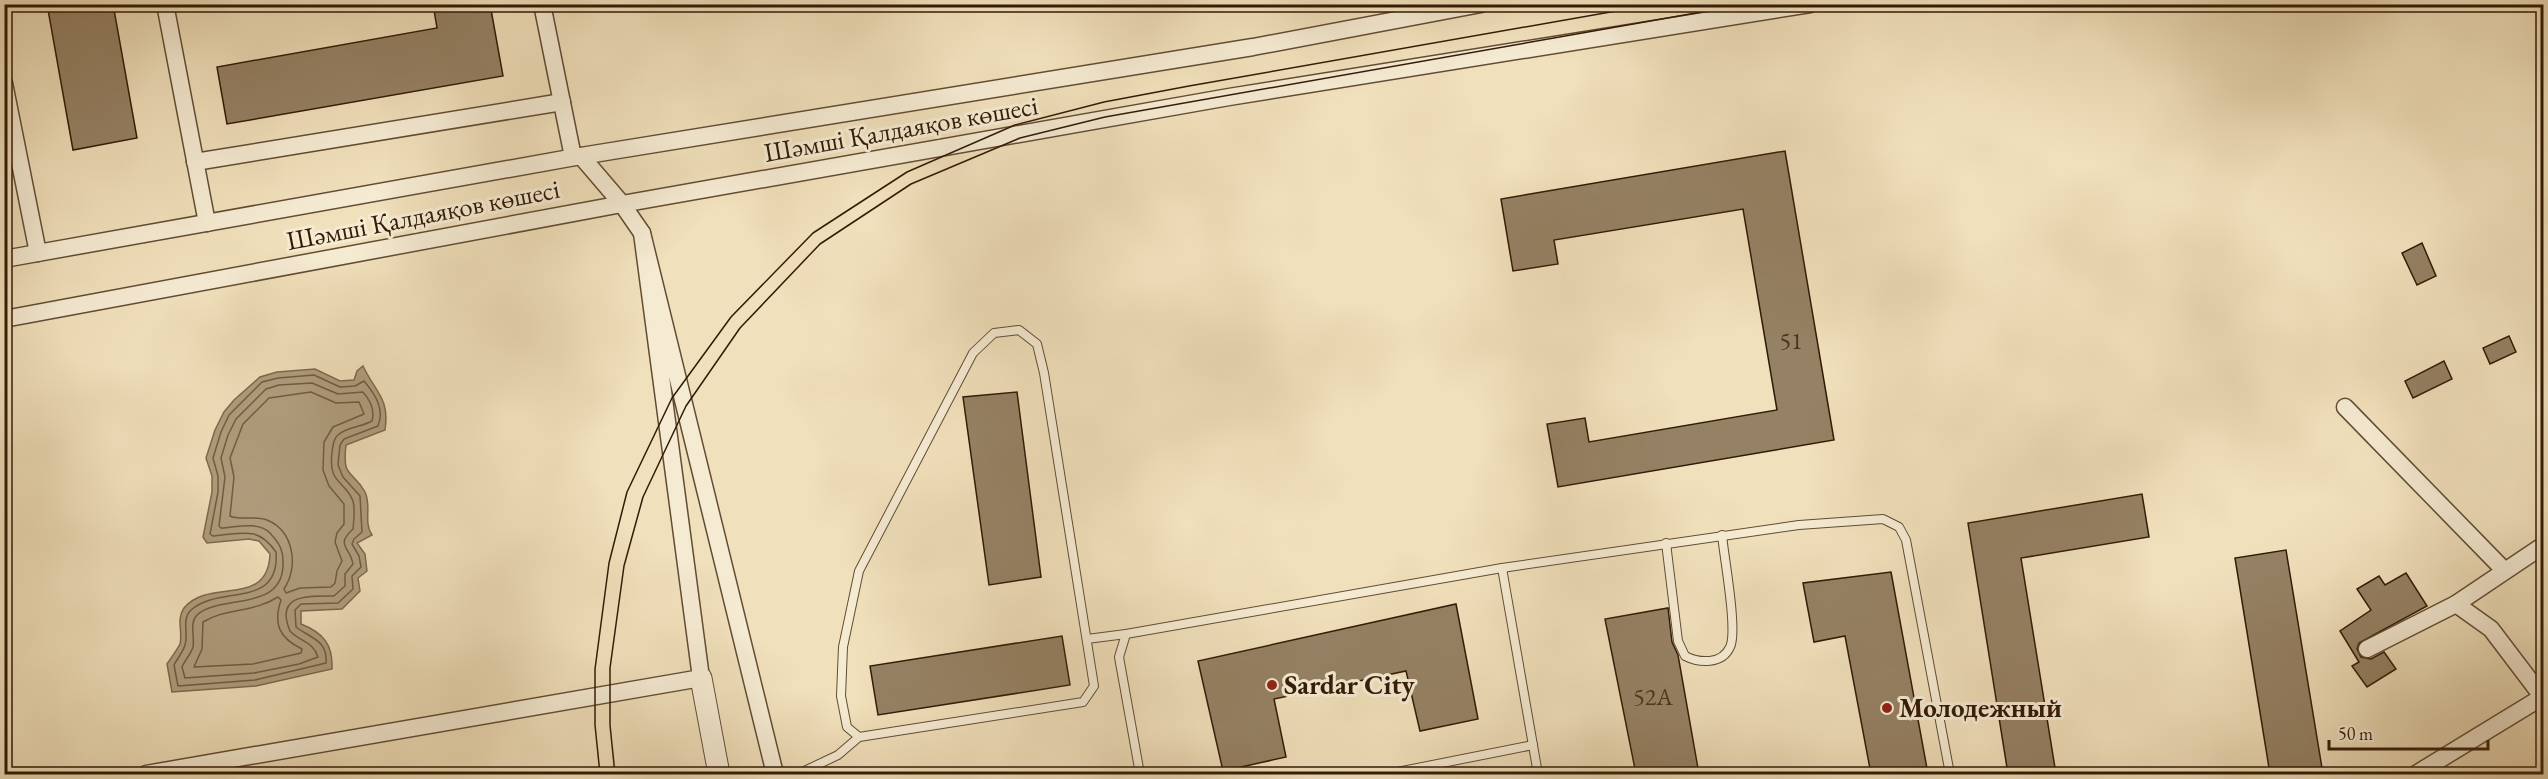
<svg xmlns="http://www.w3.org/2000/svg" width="2548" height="779" viewBox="0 0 2548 779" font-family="'EB Garamond',serif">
<rect width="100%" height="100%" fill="#f0e0bb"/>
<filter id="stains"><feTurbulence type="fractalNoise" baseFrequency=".00333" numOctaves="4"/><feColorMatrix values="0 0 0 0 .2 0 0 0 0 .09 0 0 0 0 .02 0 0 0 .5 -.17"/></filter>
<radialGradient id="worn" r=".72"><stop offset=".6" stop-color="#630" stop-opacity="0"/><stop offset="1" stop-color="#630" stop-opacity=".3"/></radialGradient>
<!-- water -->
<path fill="#af9d7d" stroke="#7d694d" stroke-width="1.5" d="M363 366C375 392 390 398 385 430L346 445C342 479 352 469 365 492 372 506 363 522 372 535L357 543 365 554 367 571 358 578 360 591 342 609 301 611V624C324 633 333 645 332 669L256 686 172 692 167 664C171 658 177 650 180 644 183 632 176 619 184 608 209 577 268 609 270 554L259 541 249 539 207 543 203 537 212 492V476L206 458 215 430 224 412 234 400 260 377 277 372 315 369 340 381 354 380 357 371Z"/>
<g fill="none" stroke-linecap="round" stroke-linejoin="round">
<!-- shore -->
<g stroke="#705c42" stroke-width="1.5">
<path d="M314 375 340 387 355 386 364 381C375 394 385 409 378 426L344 439 340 445 338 465 343 477 360 496 362 532 354 539 352 544 359 556 361 567 352 576 353 589 338 603 301 604 295 610 296 627C310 638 328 640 326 663L255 680 178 686 174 665C177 659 183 652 185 645 189 634 181 620 191 610 220 584 280 610 276 552 257 525 242 534 213 536L210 534 218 492V476L213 458 221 432 229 415 262 382 278 378Z"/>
<path d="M312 383 338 394 363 392C370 400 375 410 372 421 362 427 346 427 338 435 333 439 333 446 332 452 328 485 345 480 353 501 355 509 354 520 353 529 335 545 350 547 353 564L345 574V586L334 596C310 596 274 593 290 631 300 642 313 641 318 657L299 664 254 673 185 678 182 667C185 660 191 654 193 647 195 637 189 623 197 615 220 594 281 612 283 566 284 551 280 544 270 533 259 521 237 527 221 528L219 526 225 477 221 458 228 435 236 419 266 389 279 385Z"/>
<path d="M311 392 336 403 359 402 364 414 333 427 324 442 323 470 329 486 344 504V524L337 533 335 542 342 561 337 571 335 583 331 587 300 588 286 593 284 589C299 567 294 531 267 520 255 515 240 521 230 516L234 477 230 458 243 424 269 398Z"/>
<path d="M278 597 281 600C273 624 279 638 302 649L301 653 253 664 194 667 202 649 203 622C225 608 253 613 278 597Z"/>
</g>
</g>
<!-- building -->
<g fill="#958164" stroke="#321a06" stroke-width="1.5">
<path d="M47 4H113L137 138 73 150Z"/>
<path d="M433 4H490L503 76 227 124 217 67 437 28Z"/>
<path d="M1785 151 1834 440 1558 487 1547 424 1585 418 1589 442 1777 410 1743 209 1554 240 1558 264 1513 271 1501 199Z"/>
<path d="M2422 243 2436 276 2417 285 2402 253Z"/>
<path d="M2509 336 2516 352 2490 364 2483 348Z"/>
<path d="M2444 361 2452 379 2413 398 2405 381Z"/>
<path d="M1017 392 1041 577 989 585 963 397Z"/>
<path d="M2142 494 2149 537 2021 558 2056 774H2008L1968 523Z"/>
<path d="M2286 550 2323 774H2270L2235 558Z"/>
<path d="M1891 572 1928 774H1871L1845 636 1814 642 1803 583Z"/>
<path d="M2406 573 2427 606 2359 643 2357 649 2361 657 2371 659 2384 652 2396 669 2367 687 2352 666 2359 662 2340 631 2371 610 2357 589 2379 576 2385 585Z"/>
<path d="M1456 604 1478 719 1420 731 1406 671 1274 699 1286 757 1223 771 1198 661Z"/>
<path d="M1668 608 1672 642 1678 655 1699 774H1636L1605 619Z"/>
<path d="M1062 636 1070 685 878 715 870 666Z"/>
</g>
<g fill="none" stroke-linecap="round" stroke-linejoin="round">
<!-- service casing -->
<g stroke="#624c33" stroke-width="10">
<g id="service">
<path d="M1019 330 1037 344 1044 373 1094 686 1083 702 859 737 847 727 841 696 843 647 859 571 973 353 994 333Z"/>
<path d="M1666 543 1678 641 1685 656C1699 663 1722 665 1730 647 1738 631 1724 557 1722 535"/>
<path d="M1502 568 1538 774"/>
<path d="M1087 639 1126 634"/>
<path d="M798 774 838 755 859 737"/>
<path d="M1140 774 1119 657 1126 634 1502 568 1799 525 1883 519 1899 527 1906 540 1950 774"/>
<path d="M1387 774 1533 745"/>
</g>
</g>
<!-- minor casing -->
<g stroke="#624c33" stroke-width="19">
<g id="minor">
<path d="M165 4 207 223"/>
<path d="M542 4 573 157"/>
<path d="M4 83 38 253"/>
<path d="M581 156 622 204 642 233"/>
<path d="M195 162 562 102"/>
<path d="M4 259 581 156 1253 47 1481 4"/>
<path d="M4 319 622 204 1229 97 1810 4"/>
<path d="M2345 407 2504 570"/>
<path d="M2456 604 2491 629 2544 699"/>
<path d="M2367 649 2456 604 2544 545"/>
<path d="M146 774 701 678 642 233 775 774"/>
<path d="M2416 774 2542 697"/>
</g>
</g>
<!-- tertiary casing -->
<g stroke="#624c33" stroke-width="23">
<path id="tertiary" d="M701 678 719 774"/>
</g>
<!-- service -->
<use href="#service" stroke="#f5ebd3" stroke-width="8"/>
<!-- minor -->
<use href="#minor" stroke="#f5ebd3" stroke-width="16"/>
<!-- tertiary -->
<use href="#tertiary" stroke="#f5ebd3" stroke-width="21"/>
<!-- tram -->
<g stroke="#321a06" stroke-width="1.5">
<path d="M600 774 595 725V669L609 563 627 492 672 398 731 317 813 233 907 172 1015 125 1104 102 1189 86 1656 4"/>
<path d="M615 774 610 725V668L624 566 643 497 686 406 740 328 820 244 911 184 1020 138 1105 117 1747 4"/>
</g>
</g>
<!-- markers -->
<g fill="#8f2418" stroke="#f5ebd3" stroke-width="2">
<circle cx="1272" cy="685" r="6"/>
<circle cx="1887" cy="708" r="6"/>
</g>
<g text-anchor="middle" stroke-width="6" stroke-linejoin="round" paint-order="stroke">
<!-- number labels -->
<g font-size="24" fill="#4b341e">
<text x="1791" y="349">51</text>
<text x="1653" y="705">52А</text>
</g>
<!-- street labels -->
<g font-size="27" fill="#321a06" stroke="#f5ebd3">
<text transform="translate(901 129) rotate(-10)" y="9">Шәмші Қалдаяқов көшесі</text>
<text transform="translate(423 215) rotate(-11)" y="9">Шәмші Қалдаяқов көшесі</text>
</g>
<!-- poi labels -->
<g font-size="27" font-weight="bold" fill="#321a06" stroke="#f5ebd3" text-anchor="start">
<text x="1284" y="694">Sardar City</text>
<text x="1899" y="717">Молодежный</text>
</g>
</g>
<!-- margin -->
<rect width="2548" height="779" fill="none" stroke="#f0e0bb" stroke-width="24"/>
<rect x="6" y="6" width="2536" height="767" fill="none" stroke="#321a06" stroke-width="3"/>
<rect x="12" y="12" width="2524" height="755" fill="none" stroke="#321a06" stroke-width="1.5"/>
<!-- scale -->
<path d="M2329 740v9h159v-9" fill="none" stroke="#321a06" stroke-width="3"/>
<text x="2338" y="740" font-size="18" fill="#321a06" stroke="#f5ebd3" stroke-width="4.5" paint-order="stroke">50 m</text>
<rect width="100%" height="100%" filter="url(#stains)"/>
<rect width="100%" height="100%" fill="url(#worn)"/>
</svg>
